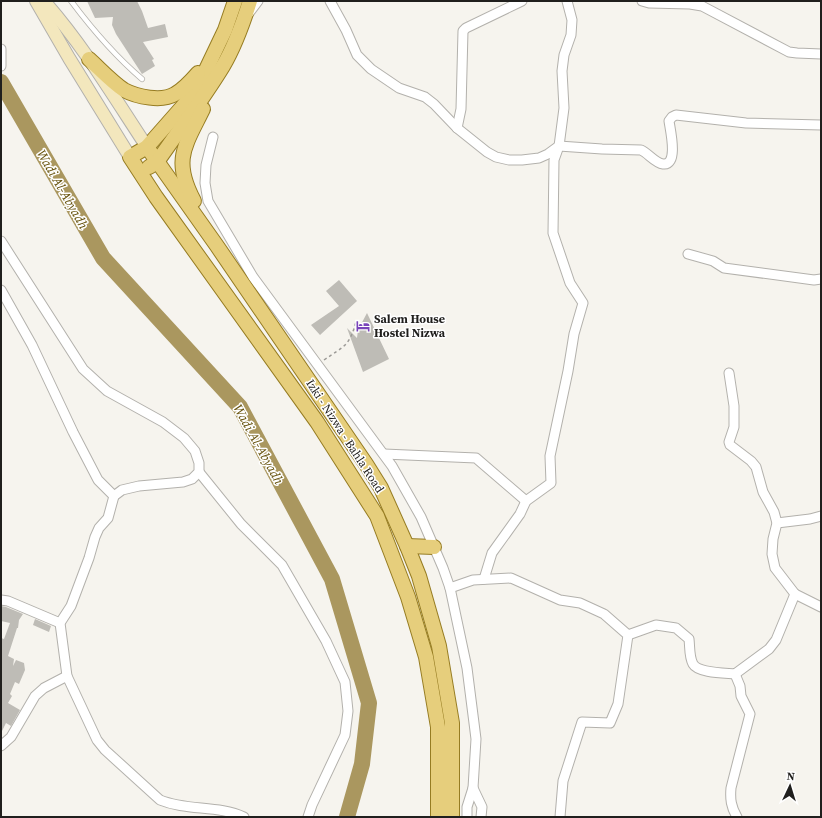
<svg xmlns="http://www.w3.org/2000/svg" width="822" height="818" viewBox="0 0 822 818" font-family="'Source Serif 4',serif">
<rect width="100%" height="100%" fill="#f6f4ee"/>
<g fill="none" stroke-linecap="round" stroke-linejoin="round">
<!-- river -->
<path stroke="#aa975f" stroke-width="16" d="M1 82 103 258 240 407 332 579 369 703 362 764 347 817"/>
</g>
<!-- building -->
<g fill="#bebcb6">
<path d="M87 1H137L142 11 148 28 165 24 168 37 143 42 154 59 152 60 155 66 142 74 116 34 112 25 113 17 95 18Z"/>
<path d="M339 280 357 301 320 335 311 325 339 306 326 291Z"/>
<path d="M367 313 389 359 363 372 347 328 357 338 358 330Z"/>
<path d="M1 606 6 607 23 614 19 620 18 628H17L8 656 14 659 13 666 16 660 24 663 25 670 19 684 15 682 10 694 12 696 8 703 20 710 11 726 6 723 1 733V638L4 639 10 623 1 621Z"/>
<path d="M35 619 51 626 49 632 33 625Z"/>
</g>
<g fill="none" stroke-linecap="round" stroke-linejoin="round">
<!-- lane casing -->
<g stroke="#b3b1ac" stroke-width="6">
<path id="lane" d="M71 1C92 29 115 56 142 79"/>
</g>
<!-- street casing -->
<g stroke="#b3b1ac" stroke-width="11">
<g id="street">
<path d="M330 1 346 30 357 55 371 69 399 88 425 97 434 104 457 128 487 152 496 157 509 160H522L539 158 548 154 559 146 602 149 641 150C648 153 655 163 663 164 679 166 670 129 669 121L672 117 676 115 746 123 821 125"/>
<path d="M642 1 649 3 690 4 702 6 789 52 797 53 821 54"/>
<path d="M249 13 258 1"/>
<path d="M1 49V66"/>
<path d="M457 128 461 109 463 31 466 28 522 1"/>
<path d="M213 137 206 165 205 183 208 201 253 277 392 466 421 517 443 568 450 588 457 621 467 668 474 723 476 739 473 788 467 807V817"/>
<path d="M1 241 83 369 107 391 163 422 184 438 195 451 199 463V472L192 479 183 482 139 486 122 490 114 496"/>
<path d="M688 254 713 261 724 268 814 280 821 279"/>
<path d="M1 290 32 345 73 432 98 480 114 496 108 518 99 528 95 537 89 558 71 606 60 623 67 676 97 740 105 750 160 800C187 811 218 805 244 817"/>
<path d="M729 373 734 406V427L729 442 730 445 751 461 756 467 763 492 774 512 777 523 773 539 772 554 775 568 795 594"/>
<path d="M384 454 476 458 526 501"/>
<path d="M199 472 241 524 282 565 326 641 345 682 348 711 345 735 312 805 308 817"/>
<path d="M777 523 810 519 821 516"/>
<path d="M484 579 492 553 520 514 526 501 551 483 550 456 568 371 574 334 583 303 570 283 553 233 554 160 559 146 564 108 562 71 564 55 571 35 572 20 567 1"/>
<path d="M450 588 473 580 511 578 560 600 580 603 604 614 628 635 618 704 610 723 582 722 563 781 560 817"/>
<path d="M1 600 8 601 60 623"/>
<path d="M628 635 656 625 676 628 689 639C690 647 689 657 693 664 698 673 725 673 735 674L769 649 776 640 795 594 821 607"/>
<path d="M735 674 740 686 741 696 750 714 731 788C730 799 731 807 737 817"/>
<path d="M1 746 11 737 35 696 44 688 67 676"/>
<path d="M473 788 482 807 481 817"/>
</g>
</g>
<!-- secondary casing -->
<g stroke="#b3b1ac" stroke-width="14">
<g id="secondary">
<path d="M36 1 69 58 130 157"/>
<path d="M44 1C83 45 114 97 147 147"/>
</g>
</g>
<!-- primary casing -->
<g stroke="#967c22" stroke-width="16">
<g id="primary">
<path d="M235 1 225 30 204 74 184 105 147 147 130 157 156 197 317 422 377 516 408 597 426 657 438 727V817"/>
<path d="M89 59C100 69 112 82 124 90 137 97 162 102 175 94 184 89 191 81 198 73"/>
<path d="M147 147 217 246 366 464 381 488 407 546 419 576 439 646 452 723V817"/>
<path d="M149 167 157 162C179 130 203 99 223 66 235 46 243 23 250 1"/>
<path d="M194 201C172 160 185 146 203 109"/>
<path d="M407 546 434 547"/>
</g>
</g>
<!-- path -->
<path stroke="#9c9a96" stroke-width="1.5" stroke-dasharray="3 3" stroke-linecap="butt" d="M324 360C344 346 349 347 356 322"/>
<!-- lane -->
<use href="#lane" stroke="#fff" stroke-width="4.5"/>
<!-- street -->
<use href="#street" stroke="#fff" stroke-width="9"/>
<!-- secondary -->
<use href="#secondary" stroke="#f3e7bd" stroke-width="12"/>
<!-- primary -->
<use href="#primary" stroke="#e6ce7c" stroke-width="14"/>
</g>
<!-- icons -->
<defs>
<g id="hotel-bare" transform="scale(1.08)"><path d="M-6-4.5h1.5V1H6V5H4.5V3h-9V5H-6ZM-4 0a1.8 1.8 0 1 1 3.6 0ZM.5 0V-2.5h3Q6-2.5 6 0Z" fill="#7943ba" stroke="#fff" stroke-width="2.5" paint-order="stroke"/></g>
</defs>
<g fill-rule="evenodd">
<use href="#hotel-bare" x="363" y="326"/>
</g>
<g text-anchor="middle" stroke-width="3" stroke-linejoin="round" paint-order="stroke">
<!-- poi labels -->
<g font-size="12" font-weight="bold" fill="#201f1d" stroke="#fff" text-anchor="start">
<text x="374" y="323">Salem House<tspan x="374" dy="14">Hostel Nizwa</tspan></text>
</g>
<!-- street labels -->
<g font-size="12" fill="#201f1d" stroke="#fff">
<text transform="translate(345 436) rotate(57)" y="4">Izki - Nizwa - Bahla Road</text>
</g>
<!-- water labels -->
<g font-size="13" font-style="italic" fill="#67530e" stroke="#fff">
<text transform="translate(63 189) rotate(60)" y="5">Wadi Al-Abyadh</text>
<text transform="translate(259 444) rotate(61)" y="5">Wadi Al-Abyadh</text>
</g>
</g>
<!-- border -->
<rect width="822" height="818" fill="none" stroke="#201f1d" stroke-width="4"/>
<!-- north arrow -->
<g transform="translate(790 786) rotate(4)" stroke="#ffffff" stroke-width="3" paint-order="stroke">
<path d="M0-3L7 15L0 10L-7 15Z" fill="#201f1d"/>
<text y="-6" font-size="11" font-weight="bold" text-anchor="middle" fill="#201f1d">N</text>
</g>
</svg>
